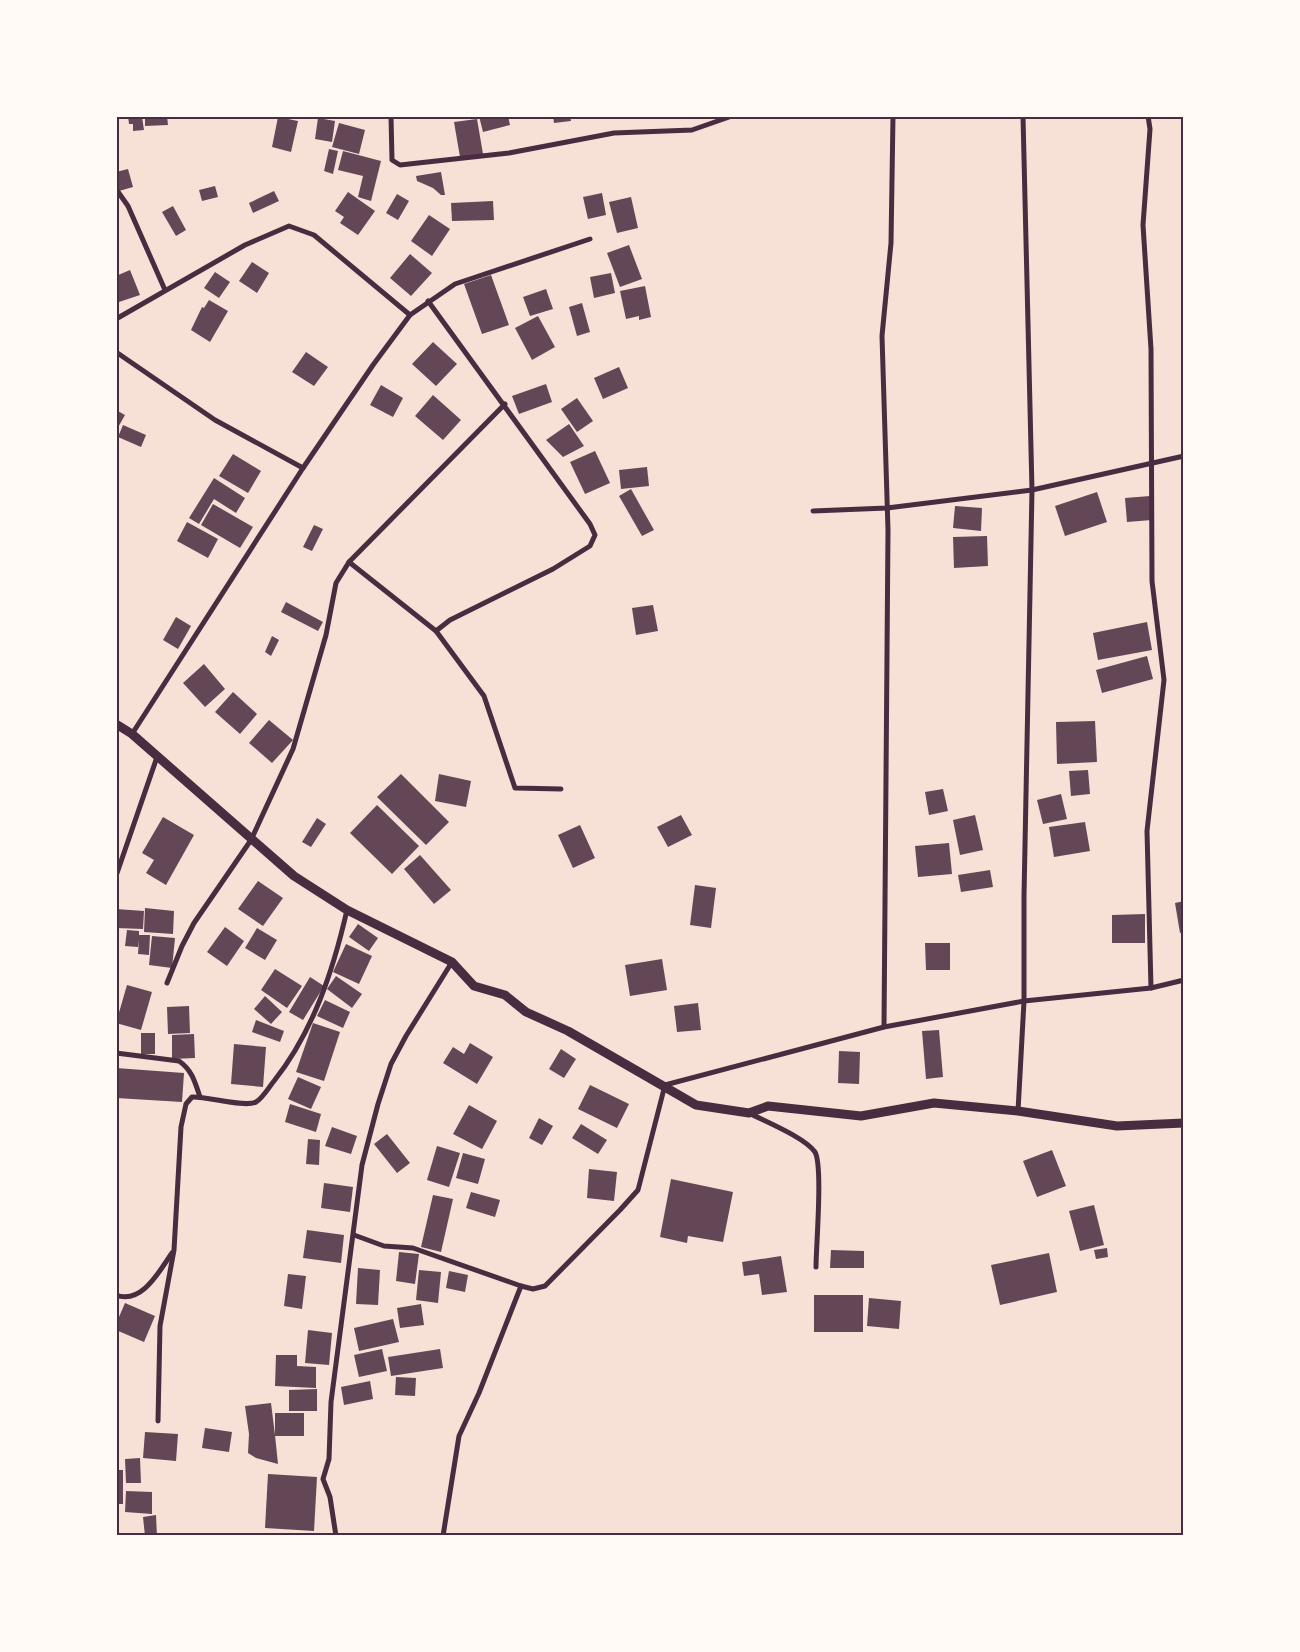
<svg xmlns="http://www.w3.org/2000/svg" width="1300" height="1652" viewBox="0 0 1300 1652" font-family="'Fira Sans Condensed',sans-serif">
<rect width="100%" height="100%" fill="#f7e1d7"/>
<!-- building -->
<g fill="#644757">
<path d="M128 116 142 117 144 130 133 131V124H129Z"/>
<path d="M145 116H167L168 125 145 126Z"/>
<path d="M479 116H508L510 125 483 132Z"/>
<path d="M553 116H570L571 121 554 123Z"/>
<path d="M278 117 298 121 291 152 272 147Z"/>
<path d="M318 118 335 121 332 142 315 139Z"/>
<path d="M477 119 483 154 460 157 454 122Z"/>
<path d="M339 123 365 130 359 154 332 147Z"/>
<path d="M329 149 338 151 333 174 324 171Z"/>
<path d="M343 151 381 161 371 201 358 197 363 176 338 170Z"/>
<path d="M128 169 133 187 119 191 116 172Z"/>
<path d="M441 172 445 195H441L433 188 417 181 416 176Z"/>
<path d="M215 186 218 197 202 201 199 190Z"/>
<path d="M274 191 279 201 253 213 249 203Z"/>
<path d="M348 192 375 211 358 235 340 223 344 217 335 211Z"/>
<path d="M602 193 606 215 588 219 583 197Z"/>
<path d="M397 194 409 201 398 220 386 213Z"/>
<path d="M631 197 638 228 617 233 609 202Z"/>
<path d="M493 201 494 220 452 221 451 203Z"/>
<path d="M173 206 186 230 176 236 162 212Z"/>
<path d="M429 215 450 229 432 256 411 241Z"/>
<path d="M629 245 642 279 620 287 607 253Z"/>
<path d="M410 254 432 273 411 296 390 278Z"/>
<path d="M252 262 269 273 257 293 239 281Z"/>
<path d="M130 270 140 295 119 302 116 295V276Z"/>
<path d="M215 272 230 282 219 298 204 288Z"/>
<path d="M611 273 615 293 594 298 590 277Z"/>
<path d="M491 275 509 325 482 334 464 284Z"/>
<path d="M645 286 651 317 639 320V316L626 319 620 291Z"/>
<path d="M546 289 553 309 530 316 523 297Z"/>
<path d="M209 300 228 311 210 342 191 330 202 307 204 308Z"/>
<path d="M582 303 590 332 577 336 569 307Z"/>
<path d="M538 316 555 347 532 360 515 328Z"/>
<path d="M433 342 457 364 436 386 412 364Z"/>
<path d="M306 352 328 367 314 386 292 372Z"/>
<path d="M619 367 628 388 603 399 594 378Z"/>
<path d="M546 384 552 402 519 414 512 396Z"/>
<path d="M381 385 403 398 393 417 370 405Z"/>
<path d="M433 395 461 420 443 440 415 416Z"/>
<path d="M577 398 593 421 577 432 561 409Z"/>
<path d="M116 410 125 415 116 431Z"/>
<path d="M569 424 584 446 563 457 546 440Z"/>
<path d="M123 425 146 435 141 447 118 437Z"/>
<path d="M595 451 610 483 585 494 570 462Z"/>
<path d="M233 454 261 471 248 493 219 476Z"/>
<path d="M647 467 649 486 621 489 619 470Z"/>
<path d="M214 478 245 498 236 513 214 499 199 524 189 518Z"/>
<path d="M631 489 654 530 642 536 619 496Z"/>
<path d="M1097 492 1107 522 1065 536 1055 506Z"/>
<path d="M1150 496 1152 520 1127 522 1125 498Z"/>
<path d="M213 504 253 527 240 548 201 525Z"/>
<path d="M955 506 982 508 981 531 953 528Z"/>
<path d="M187 522 218 539 208 558 177 541Z"/>
<path d="M314 525 323 529 312 551 303 547Z"/>
<path d="M987 536 988 566 954 568 953 537Z"/>
<path d="M286 602 323 622 318 631 281 612Z"/>
<path d="M653 605 658 631 636 635 632 608Z"/>
<path d="M176 617 191 626 178 649 163 640Z"/>
<path d="M1147 622 1152 650 1098 660 1093 633Z"/>
<path d="M272 636 279 640 271 656 265 652Z"/>
<path d="M1147 656 1153 679 1102 693 1096 670Z"/>
<path d="M204 664 225 689 205 707 183 683Z"/>
<path d="M233 692 257 714 240 734 215 712Z"/>
<path d="M269 720 293 740 272 763 249 743Z"/>
<path d="M1095 721 1097 762 1057 764 1056 722Z"/>
<path d="M1088 770 1090 794 1071 796 1069 771Z"/>
<path d="M401 774 449 822 426 845 377 797Z"/>
<path d="M439 774 471 781 466 807 435 801Z"/>
<path d="M943 789 948 811 929 815 925 792Z"/>
<path d="M1061 794 1067 819 1043 824 1037 800Z"/>
<path d="M377 805 419 846 392 874 350 833Z"/>
<path d="M681 815 692 835 668 847 657 827Z"/>
<path d="M975 815 983 850 960 855 953 820Z"/>
<path d="M163 817 194 835 166 885 146 873 154 860 142 853Z"/>
<path d="M317 818 326 824 311 847 302 842Z"/>
<path d="M1085 822 1090 851 1054 857 1049 827Z"/>
<path d="M580 825 595 858 573 868 558 835Z"/>
<path d="M949 843 952 874 918 877 915 846Z"/>
<path d="M420 855 451 890 434 904 404 869Z"/>
<path d="M990 870 993 887 961 892 958 875Z"/>
<path d="M258 881 283 898 263 926 238 909Z"/>
<path d="M695 885 716 888 711 928 690 925Z"/>
<path d="M1184 901V932L1180 933 1175 903Z"/>
<path d="M145 908 174 911 173 934 144 932Z"/>
<path d="M116 909 144 911 143 929 116 928Z"/>
<path d="M1145 914V943H1112V915Z"/>
<path d="M358 924 378 938 369 951 349 937Z"/>
<path d="M225 927 244 941 227 966 207 952Z"/>
<path d="M257 928 277 940 265 960 245 948Z"/>
<path d="M127 930 139 931V935H150L149 955 138 954 139 940 138 947 125 946Z"/>
<path d="M152 936 175 938 172 968 149 965Z"/>
<path d="M925 943H950V970H926Z"/>
<path d="M346 944 372 956 359 984 333 972Z"/>
<path d="M662 959 667 990 630 996 625 965Z"/>
<path d="M275 969 302 986 287 1008 261 990Z"/>
<path d="M336 976 362 994 352 1008 327 989Z"/>
<path d="M310 977 324 986 303 1020 289 1012Z"/>
<path d="M127 985 152 992 141 1030 116 1023Z"/>
<path d="M265 996 282 1012 271 1024 254 1009Z"/>
<path d="M325 1000 350 1012 343 1028 317 1016Z"/>
<path d="M698 1003 701 1030 677 1032 674 1006Z"/>
<path d="M189 1006 190 1033 168 1034 167 1007Z"/>
<path d="M256 1020 284 1031 280 1042 252 1032Z"/>
<path d="M313 1023 340 1032 324 1081 296 1072Z"/>
<path d="M939 1030 943 1077 926 1079 922 1031Z"/>
<rect x="141" y="1033" width="14" height="21"/>
<path d="M194 1034 195 1058 172 1059V1035Z"/>
<path d="M470 1043 493 1057 477 1084 443 1063 453 1047 464 1054Z"/>
<path d="M234 1044 266 1047 263 1087 231 1084Z"/>
<path d="M561 1049 576 1059 564 1078 549 1069Z"/>
<path d="M839 1051 860 1052 859 1084 838 1083Z"/>
<path d="M116 1068 184 1073 182 1102 116 1098Z"/>
<path d="M298 1077 321 1087 311 1109 288 1099Z"/>
<path d="M590 1085 629 1104 617 1128 578 1109Z"/>
<path d="M290 1104 321 1114 316 1132 285 1122Z"/>
<path d="M469 1105 497 1121 482 1149 453 1134Z"/>
<path d="M539 1118 553 1126 542 1145 529 1138Z"/>
<path d="M581 1124 607 1140 598 1154 572 1138Z"/>
<path d="M332 1127 357 1136 351 1154 325 1146Z"/>
<path d="M387 1134 410 1163 397 1173 374 1144Z"/>
<path d="M308 1139 320 1140 319 1165 306 1164Z"/>
<path d="M437 1146 460 1153 449 1187 427 1180Z"/>
<path d="M1052 1150 1066 1186 1037 1197 1023 1161Z"/>
<path d="M463 1153 485 1159 478 1184 456 1178Z"/>
<path d="M589 1169 617 1172 614 1201 587 1198Z"/>
<path d="M671 1179 733 1192 723 1242 688 1236 687 1243 660 1237Z"/>
<path d="M324 1183 353 1187 350 1212 321 1208Z"/>
<path d="M471 1192 500 1200 495 1217 466 1208Z"/>
<path d="M433 1195 453 1199 441 1252 421 1247Z"/>
<path d="M1094 1205 1104 1245 1080 1251 1069 1211Z"/>
<path d="M307 1230 344 1235 341 1263 303 1258Z"/>
<path d="M1107 1248 1108 1257 1096 1259 1094 1250Z"/>
<path d="M831 1250 864 1251V1268H830Z"/>
<path d="M399 1252 419 1254 415 1284 396 1281Z"/>
<path d="M1049 1253 1057 1292 1000 1305 991 1265Z"/>
<path d="M781 1256 787 1292 762 1295 759 1274 744 1276 742 1262Z"/>
<path d="M358 1268 380 1270 378 1305 356 1304Z"/>
<path d="M419 1270 441 1272 438 1303 416 1300Z"/>
<path d="M449 1271 468 1275 465 1292 446 1288Z"/>
<path d="M288 1274 306 1276 302 1309 284 1306Z"/>
<rect x="814" y="1295" width="49" height="37"/>
<path d="M869 1298 901 1301 899 1329 867 1326Z"/>
<path d="M125 1303 155 1316 144 1342 116 1330V1324Z"/>
<path d="M421 1304 424 1325 400 1328 397 1308Z"/>
<path d="M393 1319 399 1342 359 1351 354 1328Z"/>
<path d="M308 1330 332 1333 329 1365 305 1363Z"/>
<path d="M382 1349 387 1371 359 1377 354 1355Z"/>
<path d="M440 1349 443 1368 391 1376 388 1357Z"/>
<path d="M276 1355H297V1366L316 1367V1388L275 1386Z"/>
<path d="M396 1377 416 1378 415 1396 395 1395Z"/>
<path d="M370 1381 373 1399 344 1405 341 1387Z"/>
<path d="M317 1389V1411H289V1390Z"/>
<path d="M271 1403 275 1435 278 1464 256 1458 248 1453 249 1434 245 1406Z"/>
<rect x="275" y="1413" width="29" height="23"/>
<path d="M205 1428 232 1432 229 1452 202 1448Z"/>
<path d="M145 1432 178 1434 176 1461 143 1458Z"/>
<path d="M140 1458 141 1483H126L125 1459Z"/>
<rect x="116" y="1470" width="7" height="34"/>
<path d="M268 1474 317 1477 314 1531 265 1528Z"/>
<path d="M126 1491 152 1492V1514L125 1512Z"/>
<path d="M156 1515 157 1536H145L143 1517Z"/>
</g>
<g fill="none" stroke-linecap="round" stroke-linejoin="round">
<!-- minor -->
<g stroke="#4a2c40" stroke-width="5">
<path d="M391 116 392 160 400 165 509 153 614 133 692 130 732 116"/>
<path d="M1148 116 1150 129 1143 225 1151 349 1152 581 1164 680 1147 831 1151 988"/>
<path d="M116 189 128 206 165 290"/>
<path d="M116 319 245 245 289 226 314 235 410 315"/>
<path d="M116 352 215 420 303 468"/>
<path d="M813 511 887 508 1032 490 1184 456"/>
<path d="M349 562 436 631 450 620 553 569 590 546 595 535 590 524 428 301"/>
<path d="M436 631 484 696 515 788 561 789"/>
<path d="M132 734 303 468 373 365 410 315 455 284 590 239"/>
<path d="M116 876 157 757"/>
<path d="M167 983 182 946 194 923 251 840 293 749 326 635 336 583 349 562 505 404"/>
<path d="M884 1027 888 530 882 336 891 243 893 116"/>
<path d="M116 1053 179 1061C192 1070 195 1082 200 1097"/>
<path d="M1018 1111 1024 1001V896L1032 490 1023 116"/>
<path d="M749 1113C766 1122 804 1137 815 1152 823 1166 816 1247 816 1267"/>
<path d="M354 1235 384 1246 413 1248 521 1286 533 1289 545 1286 620 1210 638 1190 665 1085 884 1027 1024 1001 1151 988 1184 980"/>
<path d="M116 1295C142 1305 160 1270 172 1253"/>
<path d="M158 1421 160 1326 174 1250 181 1127 186 1104 192 1097C206 1096 245 1108 256 1102 263 1098 269 1087 274 1081 313 1032 333 971 347 910"/>
<path d="M336 1536 330 1497 323 1479 329 1459 331 1402 362 1165 378 1104 391 1064 406 1036 452 962"/>
<path d="M443 1536 459 1436 479 1393 521 1286"/>
</g>
<!-- tertiary -->
<path stroke="#4a2c40" stroke-width="9" d="M116 724 132 734 294 876 347 910 452 962 474 986 505 995 526 1012 568 1031 696 1105 749 1113 768 1106 861 1116 934 1103 1018 1111 1117 1126 1184 1123"/>
</g>
<!-- border -->
<rect width="1300" height="1652" fill="none" stroke="#fffaf5" stroke-width="235"/>
<rect x="118" y="118" width="1064" height="1416" fill="none" stroke="#4a2c40" stroke-width="2"/>
</svg>
